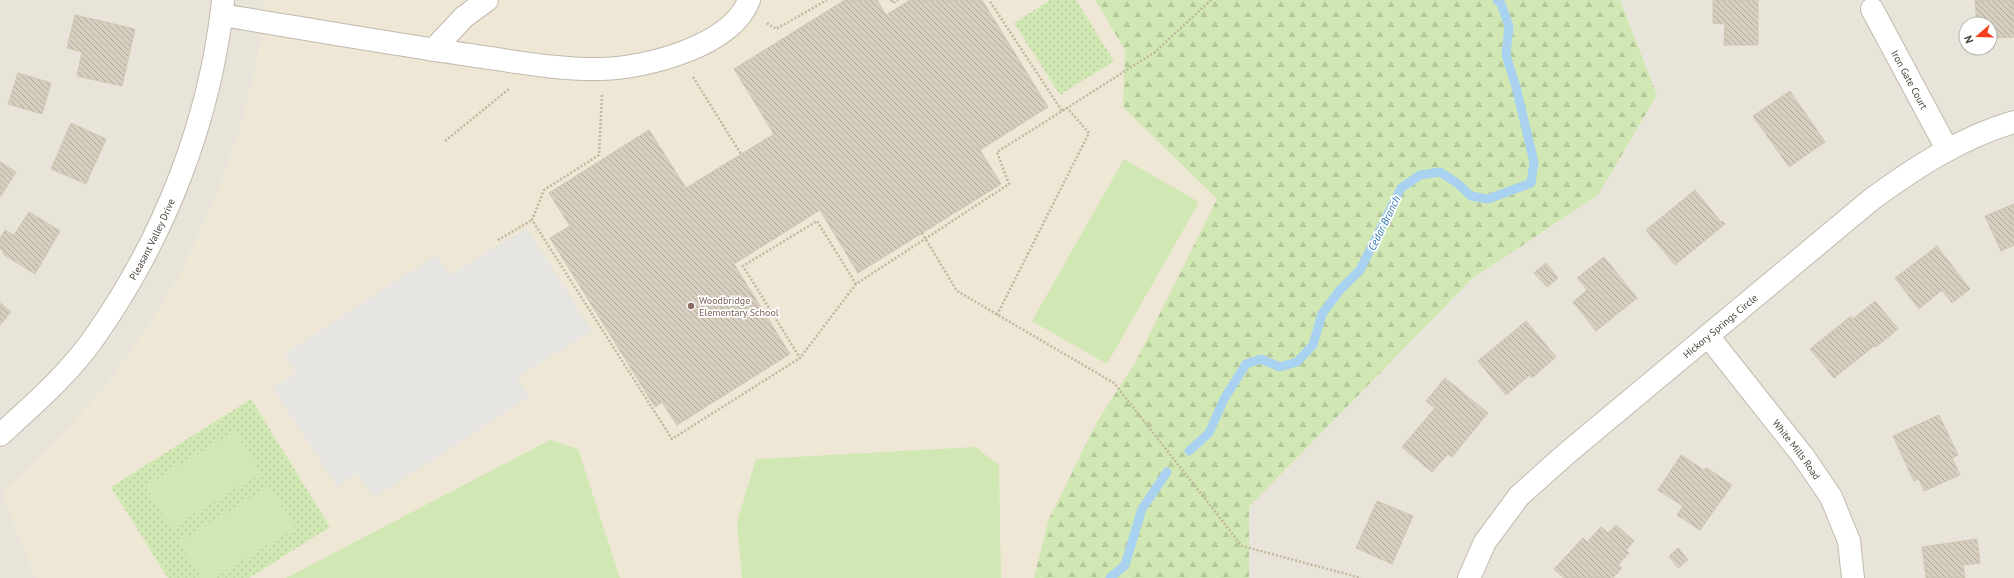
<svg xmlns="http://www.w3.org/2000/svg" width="2014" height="578" viewBox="0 0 2014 578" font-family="'PT Sans',sans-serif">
<defs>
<pattern id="forest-firs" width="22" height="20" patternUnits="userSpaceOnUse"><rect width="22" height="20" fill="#d1e8b4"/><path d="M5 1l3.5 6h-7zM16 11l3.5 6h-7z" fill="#b5c89c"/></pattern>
<pattern id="park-dots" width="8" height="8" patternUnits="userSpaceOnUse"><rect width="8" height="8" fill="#d1e8b4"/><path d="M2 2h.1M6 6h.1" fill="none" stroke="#b5c89c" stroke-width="1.8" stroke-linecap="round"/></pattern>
<pattern id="building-back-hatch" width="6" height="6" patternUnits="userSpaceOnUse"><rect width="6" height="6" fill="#d7cec0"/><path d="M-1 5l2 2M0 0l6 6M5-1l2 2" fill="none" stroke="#b0a99d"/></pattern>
</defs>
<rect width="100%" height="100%" fill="#f5f2ea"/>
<!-- residential -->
<g fill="#e9e4d9" fill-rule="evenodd">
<path d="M0 0H266L256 68 241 127 213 205 177 281 146 330 100 394 48 449 2 493 36 578H0Z"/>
<path d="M1620 0H2014V578H1249V507L1472 279 1598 194 1657 95ZM1966 24H1990V48H1966Z"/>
</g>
<!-- education -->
<path fill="#eee7d5" d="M266 0H1335L1041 578H36L2 493 48 449 100 394 146 330 177 281 213 205 241 127 256 68Z"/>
<!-- forest -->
<path fill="url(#forest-firs)" d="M1095 0H1620L1657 95 1598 195 1472 279 1249 507V578H1034L1048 521 1097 422 1135 363 1217 199 1123 107 1125 50Z"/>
<!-- park -->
<g fill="url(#park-dots)">
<path d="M1050 0H1076L1114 61 1060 95 1014 23Z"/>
<path d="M251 399 330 527 249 578H168L111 487Z"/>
</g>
<!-- pitch -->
<g fill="#d1e8b4">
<path d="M1124 159 1199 202 1107 364 1032 321Z"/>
<path d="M235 431 261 473 171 528 145 486Z"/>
<path d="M550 440 578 449 620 578H286Z"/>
<path d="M975 447 999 465 1001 578H742L737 522 756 459Z"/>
<path d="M270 486 295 528 214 578H201L179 542Z"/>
</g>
<!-- parking -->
<path fill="#e7e5e2" d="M527 228 592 331 517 377 529 397 374 498 357 473 337 487 273 388 296 373 284 354 436 255 450 275Z"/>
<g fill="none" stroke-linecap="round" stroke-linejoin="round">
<!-- stream -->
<g stroke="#a8d2f0" stroke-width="9">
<path d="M1189 451 1209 433 1224 399 1246 364 1261 359 1280 367 1297 362 1313 345 1322 314 1340 290 1360 270 1401 188 1420 175 1440 172 1457 183 1471 196 1488 199 1531 183 1534 162 1516 87 1506 55 1509 26 1501 4 1497 0"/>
<path d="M1110 578 1125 565 1142 509 1167 472"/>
</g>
</g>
<!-- building -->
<g fill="url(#building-back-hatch)" stroke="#d1c6b3">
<path d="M845 0H877L886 15 910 0H982L1048 107 980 150 1001 184 858 273 820 210 734 264 790 354 677 425 662 402 655 407 550 238 570 226 549 193 649 130 686 188 774 134 734 69Z"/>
<path d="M1713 0H1758V45H1724L1725 24 1713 23Z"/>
<path d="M1975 0H2014V37L1990 38V24H1977Z"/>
<path d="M75 15 135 29 122 86 77 76 82 52 67 48Z"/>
<path d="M18 73 51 83 42 114 8 104Z"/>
<path d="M1790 91 1825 142 1789 167 1753 116Z"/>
<path d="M71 123 106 139 86 184 51 169Z"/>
<path d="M0 162 16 172 0 197Z"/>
<path d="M1695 190 1721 222 1722 221 1725 224 1675 265 1646 230Z"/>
<path d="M2014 204V245L2001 251 1985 216Z"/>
<path d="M29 212 60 231 35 274 3 254 4 251 0 249V238L5 230 14 235Z"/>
<path d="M1937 246 1970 289 1952 303 1942 290 1919 309 1895 278Z"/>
<path d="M1604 257 1637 298 1596 331 1573 302 1587 290 1577 278Z"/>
<path d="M1546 263 1558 278 1547 287 1534 273Z"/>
<path d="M1875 301 1898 329 1876 347 1874 346 1834 378 1810 349 1851 316 1853 319Z"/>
<path d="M0 303 11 312 0 325Z"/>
<path d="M1526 321 1556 357 1532 378 1530 375 1506 395 1478 361Z"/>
<path d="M1445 378 1488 413 1452 457 1448 454 1432 472 1402 447 1435 408 1426 401Z"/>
<path d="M1939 415 1958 455 1952 458 1960 475 1924 491 1919 479 1914 481 1893 436Z"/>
<path d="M1681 455 1704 470 1707 468 1732 485 1700 530 1677 515 1683 506 1658 490Z"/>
<path d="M1377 501 1413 516 1392 564 1356 548Z"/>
<path d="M1616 525 1634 541 1626 550 1629 553 1618 565 1622 568 1613 578H1564L1554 569 1583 538 1587 542 1601 527 1608 533Z"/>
<path d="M1977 539 1980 563 1963 565 1965 578H1926L1922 547Z"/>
<path d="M1678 548 1688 560 1678 568 1669 556Z"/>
</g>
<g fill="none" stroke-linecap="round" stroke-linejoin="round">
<!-- minor casing -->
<g stroke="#c1baad" stroke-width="24">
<g id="minor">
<path id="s1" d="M1872 9 1947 149"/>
<path d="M222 15C307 29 391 44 476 56 518 62 560 70 602 69 646 68 732 46 749 0"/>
<path d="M433 50 464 17 487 0"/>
<path id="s2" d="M1708 336 1803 456 1831 497 1849 541 1853 578"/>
<path id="s3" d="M0 435C34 404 70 373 96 335 165 236 210 121 223 1"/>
<path id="s4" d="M1469 578 1485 542 1519 496 1566 454 1872 199C1916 167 1962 137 2014 122"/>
</g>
</g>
<!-- path -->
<g stroke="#c2b69e" stroke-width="2.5" stroke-dasharray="2 2" stroke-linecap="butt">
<path d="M891 0 893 3 898 0"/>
<path d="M767 23 776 29 827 0"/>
<path d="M693 77 741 154"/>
<path d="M602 95 599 155 544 190 532 220 672 439 800 358"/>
<path d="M445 141 509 89"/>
<path d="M922 233 957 291 1114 383 1242 546 1361 578"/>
<path d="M498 240 532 220"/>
<path d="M856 284 800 358 743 266 817 221 856 284 1009 184 997 152 1067 108 1062 111 989 0"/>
<path d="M997 315 1089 133 1067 108 1155 52 1211 0"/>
</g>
<!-- minor -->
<use href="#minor" stroke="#fff" stroke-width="22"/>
</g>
<!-- markers -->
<circle fill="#8d6e63" stroke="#fff" stroke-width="1.5" cx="691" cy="306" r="4"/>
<g text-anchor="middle" stroke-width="3.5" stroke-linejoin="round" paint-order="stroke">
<!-- street labels -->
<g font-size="10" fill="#494338" stroke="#fff">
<text dy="4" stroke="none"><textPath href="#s1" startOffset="80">Iron Gate Court</textPath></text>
<text dy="4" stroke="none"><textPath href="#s3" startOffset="250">Pleasant Valley Drive</textPath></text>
<text dy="4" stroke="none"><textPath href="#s4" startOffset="360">Hickory Springs Circle</textPath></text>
<text dy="4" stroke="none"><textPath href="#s2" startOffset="144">White Mills Road</textPath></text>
</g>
<!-- education labels -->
<g font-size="10" fill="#785e54" stroke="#fff" text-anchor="start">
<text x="699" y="304">Woodbridge<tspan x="699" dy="12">Elementary School</tspan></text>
</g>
<!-- water labels -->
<g font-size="11" font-style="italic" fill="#2f78ad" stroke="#fff">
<text transform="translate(1384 223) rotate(-64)" y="4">Cedar Branch</text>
</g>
</g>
<!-- north arrow -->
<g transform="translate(1978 36) rotate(250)"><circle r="19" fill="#ffffff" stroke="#b6b4af"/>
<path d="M0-3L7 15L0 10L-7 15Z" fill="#f7401f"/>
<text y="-6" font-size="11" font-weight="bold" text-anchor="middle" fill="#494338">N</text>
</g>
</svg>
